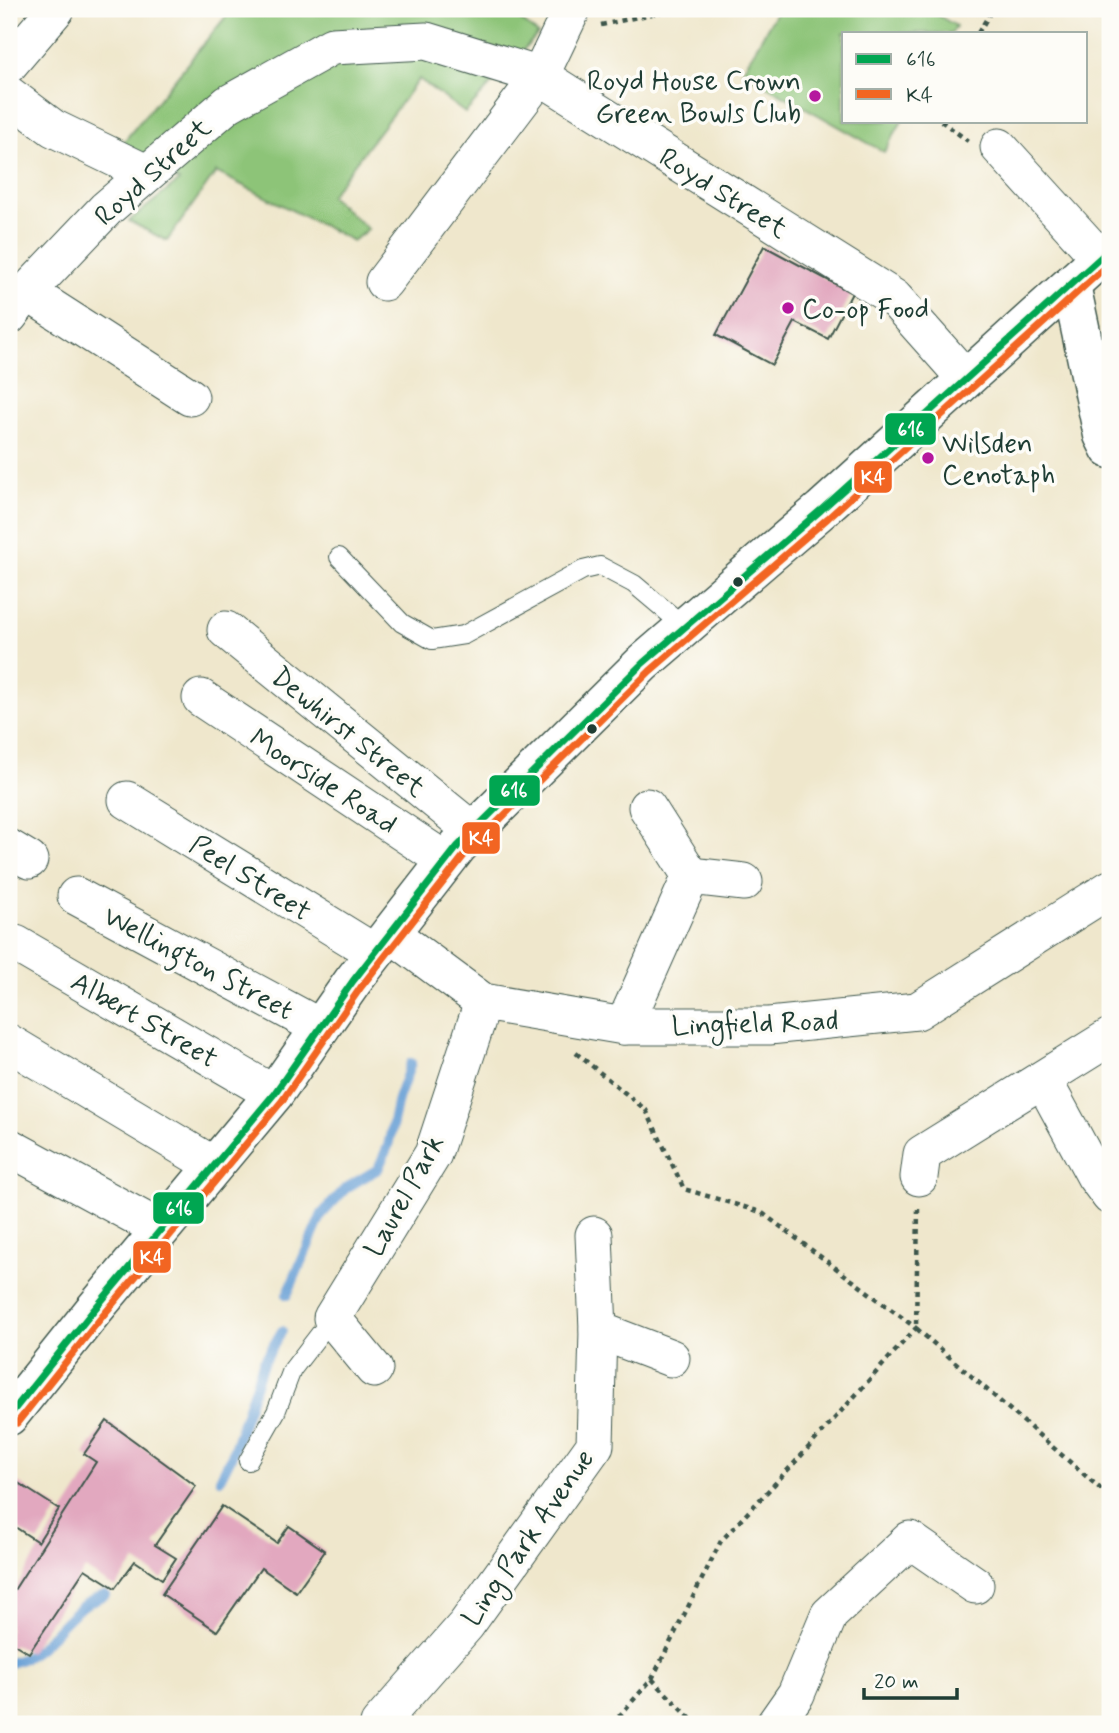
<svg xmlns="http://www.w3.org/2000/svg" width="1119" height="1733" viewBox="0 0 1119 1733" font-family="Mynerve,sans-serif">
<rect width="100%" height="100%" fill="#fdfcf7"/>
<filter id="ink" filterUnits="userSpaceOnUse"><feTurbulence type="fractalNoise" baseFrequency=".0143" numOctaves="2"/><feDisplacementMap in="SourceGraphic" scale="14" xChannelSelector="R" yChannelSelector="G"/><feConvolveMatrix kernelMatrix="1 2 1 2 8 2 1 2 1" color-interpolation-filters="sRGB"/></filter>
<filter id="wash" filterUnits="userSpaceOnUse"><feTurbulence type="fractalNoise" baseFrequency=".00686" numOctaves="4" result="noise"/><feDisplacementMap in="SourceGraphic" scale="28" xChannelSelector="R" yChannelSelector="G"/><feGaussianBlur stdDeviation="1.57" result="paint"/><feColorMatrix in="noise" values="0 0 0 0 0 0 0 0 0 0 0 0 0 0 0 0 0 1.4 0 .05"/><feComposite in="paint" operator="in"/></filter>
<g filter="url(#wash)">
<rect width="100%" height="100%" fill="#efe7cc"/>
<!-- green -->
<g fill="#8dc478" stroke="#568056" stroke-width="2">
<path d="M232 9H507L538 34 465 113 419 79 330 196 368 229 353 241 216 172 167 241 129 221 179 181 121 145Z"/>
<path d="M778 9H927L956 26 952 33H844V121H902L884 152 742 72Z"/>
</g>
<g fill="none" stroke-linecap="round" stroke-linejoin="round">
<!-- stream -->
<g stroke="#69a0d6" stroke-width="10">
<path d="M287 1295 322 1214 346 1188 378 1169 388 1146 398 1099 411 1063"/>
<path d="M220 1479 232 1455 263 1363 282 1331"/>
<path d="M9 1663C42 1656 51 1632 75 1612 83 1604 94 1599 105 1595"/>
</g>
</g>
<g id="blocks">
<!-- building -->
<g fill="#e2a8bf">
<path d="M764 246 852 293 828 339 795 322 772 365 716 335Z"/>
<path d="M107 1421 196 1486 155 1545 176 1558 162 1579 135 1561 115 1588 85 1569 29 1653 14 1644 9 1652V1598L96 1462 84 1454Z"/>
<path d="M12 1479 59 1509 38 1542 9 1523V1484Z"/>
<path d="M222 1506 277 1543 289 1526 325 1551 296 1592 261 1568 217 1631 162 1594Z"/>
</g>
</g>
</g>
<g filter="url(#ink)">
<use href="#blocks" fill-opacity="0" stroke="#3e564b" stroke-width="2"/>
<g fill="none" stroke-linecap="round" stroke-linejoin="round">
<!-- lane casing -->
<g stroke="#3e564b" stroke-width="20">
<g id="lane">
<path d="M339 557 402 623 432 640 464 635 583 570 600 566 634 584 685 627"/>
<path d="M248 1461 276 1412 292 1370 332 1318"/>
</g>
</g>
<!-- street casing -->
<g stroke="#3e564b" stroke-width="39">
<g id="street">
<path d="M9 64 56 9"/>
<path d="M9 95 53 128 146 173"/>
<path d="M999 147 1100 258"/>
<path d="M384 282 540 76 572 9"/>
<path d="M27 292 190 397"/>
<path d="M9 316 27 292 106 209 228 104 332 46 426 41 540 76 894 298 966 379"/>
<path d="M226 630 473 831"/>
<path d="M201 698 446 861"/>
<path d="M127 800 375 953"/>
<path d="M647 807 691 876"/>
<path d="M9 848 29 860"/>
<path d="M76 896 321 1028"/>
<path d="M390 933 483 1002 624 1026H769L917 1011 1110 889"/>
<path d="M16 944 274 1094"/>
<path d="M624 1026 691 876 744 882"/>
<path d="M9 1043 213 1165"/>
<path d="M1043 1080 1095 1176 1110 1196"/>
<path d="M9 1147 160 1229"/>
<path d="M919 1177 922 1154 1110 1037"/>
<path d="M598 1330 671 1358"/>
<path d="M374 1369 332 1318 433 1154 483 1002"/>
<path d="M379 1724 466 1625 595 1445 598 1330 594 1235"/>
<path d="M775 1724 796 1694 829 1615 910 1540 975 1585"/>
</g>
</g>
<!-- secondary casing -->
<g stroke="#3e564b" stroke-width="41">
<g id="secondary">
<path d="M1071 285 1103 435 1110 449"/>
<path d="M9 1416 93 1311 274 1094 353 981 458 846 643 663 821 510 1110 249"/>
</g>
</g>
<!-- path -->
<g stroke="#3e564b" stroke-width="4.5" stroke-dasharray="5 5" stroke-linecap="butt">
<path d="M601 25 675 9"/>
<path d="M978 33 989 15 983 9"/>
<path d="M941 121 968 141"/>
<path d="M576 1053 646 1110 684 1189 761 1212 916 1328 799 1458 721 1541 652 1679 612 1724"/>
<path d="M918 1209 916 1328 1110 1497"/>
<path d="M652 1679 696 1724"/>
</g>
<!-- lane -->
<use href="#lane" stroke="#fff" stroke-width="18"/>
<!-- street -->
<use href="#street" stroke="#fff" stroke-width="37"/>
<!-- secondary -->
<use href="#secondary" stroke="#fff" stroke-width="38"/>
<!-- bus-1 casing -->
<g stroke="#fdfcf7" stroke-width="12">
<path id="bus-1" d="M9 1416 93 1311 274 1094 353 981 458 846 643 663 821 510 1110 249"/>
</g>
<!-- bus-2 casing -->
<g stroke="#fdfcf7" stroke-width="12">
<path id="bus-2" d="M17 1423 101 1318 282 1101 361 987 466 853 650 671 828 518 1110 263"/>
</g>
<!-- bus-1 -->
<use href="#bus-1" stroke="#00a651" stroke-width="7"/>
<!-- bus-2 -->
<use href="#bus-2" stroke="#f26522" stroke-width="7"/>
</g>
</g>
<!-- markers -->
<g fill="#b5179e" stroke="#fdfcf7" stroke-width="2.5">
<circle cx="815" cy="96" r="7"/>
<circle cx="788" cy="308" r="7"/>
<circle cx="928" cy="458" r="7"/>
</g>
<g fill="#1f3d34" stroke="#fdfcf7" stroke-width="2.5">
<circle cx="738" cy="582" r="6"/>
<circle cx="592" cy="729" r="6"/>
</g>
<g text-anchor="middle" stroke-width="7" stroke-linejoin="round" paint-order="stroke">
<!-- poi labels -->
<g font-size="28" fill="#1f3d34" stroke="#fdfcf7" text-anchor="start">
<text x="801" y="90" text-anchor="end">Royd House Crown<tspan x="801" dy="32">Green Bowls Club</tspan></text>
<text x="802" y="318">Co-op Food</text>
<text x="942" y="452">Wilsden<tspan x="942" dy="32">Cenotaph</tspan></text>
</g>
<!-- street labels -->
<g font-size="28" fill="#1f3d34" stroke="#fdfcf7">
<text transform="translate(152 171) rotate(-42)" y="10">Royd Street</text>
<text transform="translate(724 192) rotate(32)" y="10">Royd Street</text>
<text transform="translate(349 731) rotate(39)" y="10">Dewhirst Street</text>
<text transform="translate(324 780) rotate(33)" y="10">Moorside Road</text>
<text transform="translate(251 877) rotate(32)" y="10">Peel Street</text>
<text transform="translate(199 962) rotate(28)" y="10">Wellington Street</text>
<text transform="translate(145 1019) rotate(30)" y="10">Albert Street</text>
<text transform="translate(755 1022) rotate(-2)" y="10">Lingfield Road</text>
<text transform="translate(403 1195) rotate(-61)" y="10">Laurel Park</text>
<text transform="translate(527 1537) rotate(-55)" y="10">Ling Park Avenue</text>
</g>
</g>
<g stroke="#fdfcf7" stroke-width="2.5">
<rect x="884" y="412" width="53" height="34" rx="7" fill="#00a651"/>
<rect x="853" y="460" width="40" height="34" rx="7" fill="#f26522"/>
<rect x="488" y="774" width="53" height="33" rx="7" fill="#00a651"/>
<rect x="461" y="821" width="40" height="34" rx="7" fill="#f26522"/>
<rect x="152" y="1191" width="53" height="34" rx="7" fill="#00a651"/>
<rect x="132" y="1240" width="40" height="34" rx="7" fill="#f26522"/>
</g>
<g font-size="19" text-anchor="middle" font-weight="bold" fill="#fff">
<text x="911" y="436">616</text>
<text x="873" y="484">K4</text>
<text x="514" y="797">616</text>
<text x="481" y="845">K4</text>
<text x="179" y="1215">616</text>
<text x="152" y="1264">K4</text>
</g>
<!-- margin -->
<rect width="1119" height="1733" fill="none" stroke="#fdfcf7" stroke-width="35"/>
<!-- legend -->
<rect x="842" y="32" width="245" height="91" fill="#fdfcf7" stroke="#a4b0a9" stroke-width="2"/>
<rect x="856" y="54" width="35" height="10" fill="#00a651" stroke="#a4b0a9" stroke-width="2"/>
<text x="906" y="66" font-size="21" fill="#1f3d34">616</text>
<rect x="856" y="89" width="35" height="10" fill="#f26522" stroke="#a4b0a9" stroke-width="2"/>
<text x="906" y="102" font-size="21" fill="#1f3d34">K4</text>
<!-- scale -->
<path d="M864 1688v10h93v-10" fill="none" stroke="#1f3d34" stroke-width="3.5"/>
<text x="874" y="1688" font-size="21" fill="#1f3d34" stroke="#fdfcf7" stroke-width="5" paint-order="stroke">20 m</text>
</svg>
